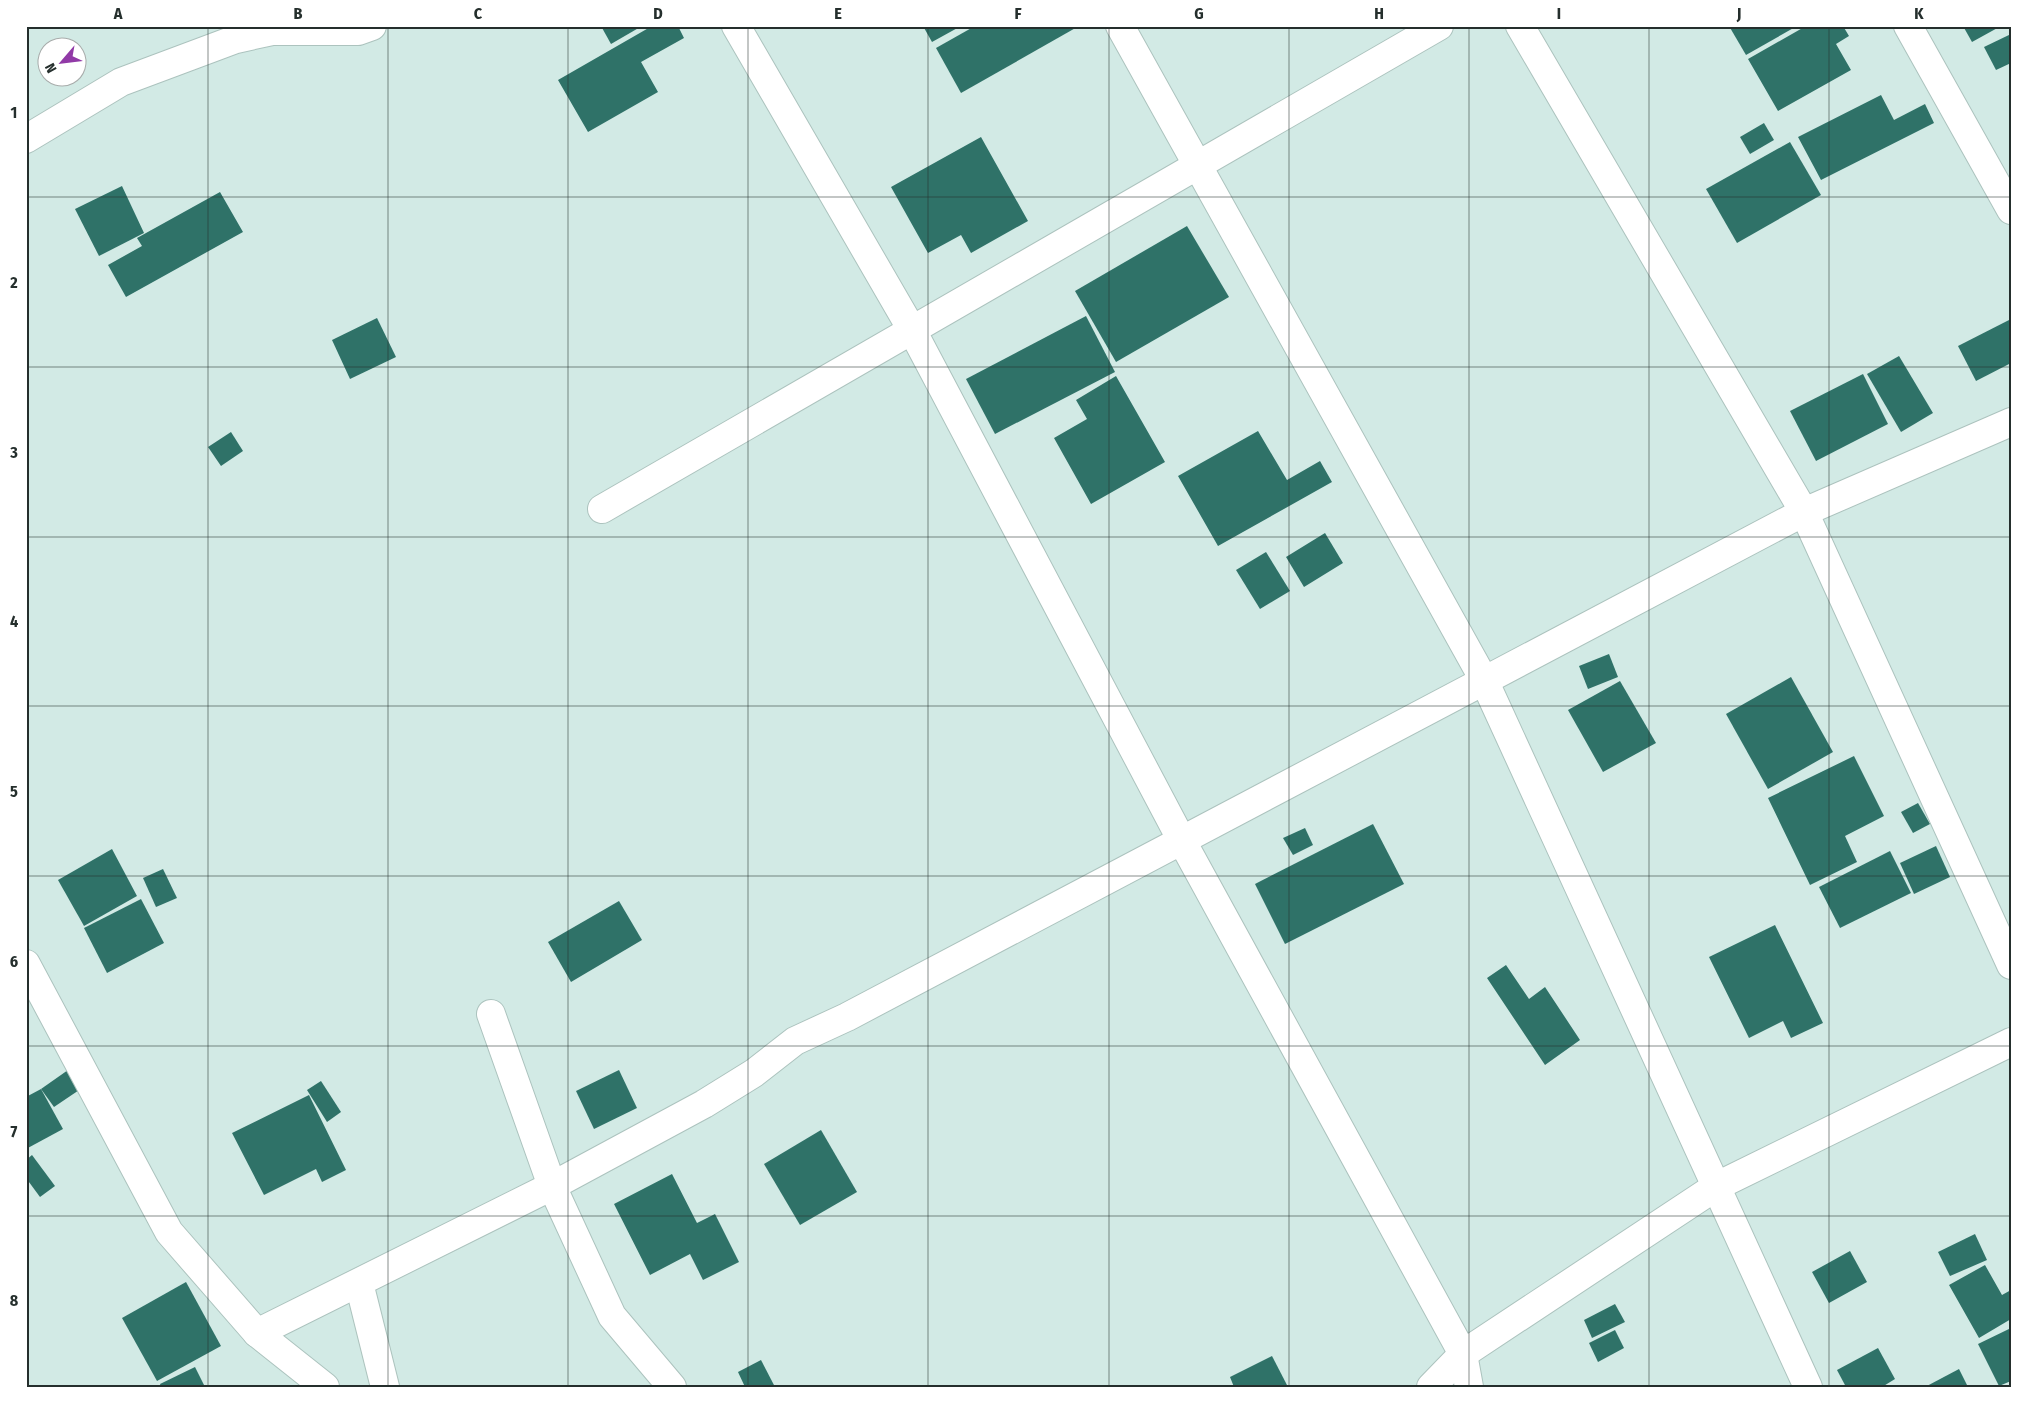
<svg xmlns="http://www.w3.org/2000/svg" width="2037" height="1413" viewBox="0 0 2037 1413" font-family="'Fira Sans Condensed',sans-serif">
<rect width="100%" height="100%" fill="#d2eae5"/>
<!-- building -->
<g fill="#2f7268">
<path d="M601 26H642L611 44Z"/>
<path d="M652 26H678L684 38 641 62 658 92 588 132 558 80Z"/>
<path d="M923 26H961L932 42Z"/>
<path d="M975 26H1079L961 93 936 48Z"/>
<path d="M1729 26H1797L1746 55Z"/>
<path d="M1806 26H1843L1849 36 1836 44 1851 70 1778 111 1748 59Z"/>
<path d="M1963 26H2001L1972 42Z"/>
<path d="M2011 34V63L1996 70 1984 47Z"/>
<path d="M1881 95 1894 120 1925 104 1934 123 1821 180 1798 137Z"/>
<path d="M1764 123 1774 140 1750 154 1740 137Z"/>
<path d="M981 137 1028 221 971 253 961 235 928 253 891 187Z"/>
<path d="M1790 142 1821 195 1737 243 1706 189Z"/>
<path d="M122 186 144 233 99 256 75 209Z"/>
<path d="M220 192 243 232 126 297 108 265 142 246 137 238Z"/>
<path d="M1187 226 1229 297 1116 362 1075 291Z"/>
<path d="M1086 316 1115 372 995 434 966 379Z"/>
<path d="M377 318 396 357 350 379 332 340Z"/>
<path d="M2011 319V363L1976 381 1958 346Z"/>
<path d="M1899 356 1933 413 1901 432 1867 374Z"/>
<path d="M1863 374 1888 424 1816 461 1790 411Z"/>
<path d="M1116 376 1165 462 1091 504 1054 438 1087 419 1076 400Z"/>
<path d="M1258 431 1287 480 1320 461 1332 482 1218 546 1178 476Z"/>
<path d="M231 432 243 451 221 466 208 447Z"/>
<path d="M1325 533 1343 563 1304 587 1286 557Z"/>
<path d="M1266 552 1290 591 1260 609 1236 570Z"/>
<path d="M1609 654 1618 677 1588 689 1579 666Z"/>
<path d="M1791 677 1833 752 1768 789 1726 714Z"/>
<path d="M1620 681 1656 743 1603 772 1568 710Z"/>
<path d="M1854 756 1884 816 1845 836 1857 862 1810 885 1768 798Z"/>
<path d="M1918 803 1930 824 1913 833 1901 812Z"/>
<path d="M1373 824 1404 884 1285 944 1255 884Z"/>
<path d="M1305 828 1313 845 1293 855 1283 838Z"/>
<path d="M1936 846 1950 877 1914 894 1900 863Z"/>
<path d="M112 849 137 896 84 926 58 880Z"/>
<path d="M1890 851 1911 893 1840 928 1819 887Z"/>
<path d="M163 869 177 898 156 907 143 878Z"/>
<path d="M141 899 164 943 107 973 84 928Z"/>
<path d="M619 901 642 940 571 982 548 942Z"/>
<path d="M1775 925 1823 1023 1791 1038 1783 1021 1749 1038 1709 957Z"/>
<path d="M1506 965 1529 999 1545 987 1580 1040 1545 1065 1487 978Z"/>
<path d="M78 1063 91 1082 54 1107 41 1089Z"/>
<path d="M619 1070 637 1108 594 1129 576 1091Z"/>
<path d="M321 1081 341 1112 327 1122 307 1090Z"/>
<path d="M41 1089 63 1129 26 1149V1097Z"/>
<path d="M309 1095 346 1170 322 1182 316 1169 264 1195 232 1133Z"/>
<path d="M821 1130 857 1192 800 1225 764 1164Z"/>
<path d="M32 1155 55 1186 40 1197 26 1178V1160Z"/>
<path d="M672 1174 697 1223 715 1214 739 1262 703 1280 690 1254 650 1275 614 1204Z"/>
<path d="M1975 1234 1987 1260 1950 1276 1938 1252Z"/>
<path d="M1850 1251 1867 1282 1829 1303 1812 1272Z"/>
<path d="M1985 1265 2002 1295 2011 1290V1319L1979 1338 1949 1285Z"/>
<path d="M186 1282 221 1346 157 1381 122 1318Z"/>
<path d="M1615 1304 1625 1322 1592 1338 1584 1320Z"/>
<path d="M2011 1328V1381L1999 1386 1978 1344Z"/>
<path d="M1615 1330 1624 1348 1598 1362 1589 1343Z"/>
<path d="M1878 1348 1895 1379 1882 1387H1846L1837 1370Z"/>
<path d="M1272 1356 1288 1387H1234L1230 1377Z"/>
<path d="M761 1360 775 1387H745L738 1372Z"/>
<path d="M195 1367 205 1387H161L160 1384Z"/>
<path d="M1959 1369 1968 1387H1925Z"/>
</g>
<g fill="none" stroke-linecap="round" stroke-linejoin="round">
<!-- minor casing -->
<g stroke="#acc3be" stroke-width="30">
<g id="minor">
<path d="M736 26 912 330 1182 841 1463 1354 1469 1387"/>
<path d="M1120 26 1484 680 1808 1387"/>
<path d="M1520 26 1804 512 2011 965"/>
<path d="M1908 26 2011 210"/>
<path d="M26 139 121 82 236 39 272 31H358L372 26"/>
<path d="M602 509 1439 26"/>
<path d="M26 964 169 1232 257 1333 325 1387"/>
<path d="M491 1014 552 1186 612 1316 672 1387"/>
<path d="M359 1283 385 1387"/>
<path d="M257 1333 552 1186 704 1104 754 1073 795 1041 847 1017 1804 512 2011 422"/>
<path d="M1431 1387 1463 1354 1717 1186 2011 1042"/>
</g>
</g>
<!-- minor -->
<use href="#minor" stroke="#fff" stroke-width="28"/>
</g>
<!-- grid -->
<path fill="none" stroke="#252f2d" stroke-width="1" stroke-opacity="0.55" d="M208 26V1387M388 26V1387M568 26V1387M748 26V1387M928 26V1387M1109 26V1387M1289 26V1387M1469 26V1387M1649 26V1387M1829 26V1387M26 197H2011M26 367H2011M26 537H2011M26 706H2011M26 876H2011M26 1046H2011M26 1216H2011"/>
<!-- border -->
<rect width="2037" height="1413" fill="none" stroke="#ffffff" stroke-width="55"/>
<!-- north arrow -->
<g transform="translate(62 62) rotate(242)"><circle r="24" fill="#ffffff" stroke="#a8acab"/>
<path d="M0-4L9 19L0 12L-9 19Z" fill="#913aa7"/>
<text y="-8" font-size="14" font-weight="bold" text-anchor="middle" fill="#252f2d">N</text>
</g>
<rect x="28" y="28" width="1982" height="1358" fill="none" stroke="#252f2d" stroke-width="2"/>
<g font-size="16" text-anchor="middle" font-weight="bold" fill="#252f2d">
<text x="118" y="19">A</text>
<text x="298" y="19">B</text>
<text x="478" y="19">C</text>
<text x="658" y="19">D</text>
<text x="838" y="19">E</text>
<text x="1018" y="19">F</text>
<text x="1199" y="19">G</text>
<text x="1379" y="19">H</text>
<text x="1559" y="19">I</text>
<text x="1739" y="19">J</text>
<text x="1919" y="19">K</text>
<text x="14" y="118">1</text>
<text x="14" y="288">2</text>
<text x="14" y="458">3</text>
<text x="14" y="627">4</text>
<text x="14" y="797">5</text>
<text x="14" y="967">6</text>
<text x="14" y="1137">7</text>
<text x="14" y="1306">8</text>
</g>
</svg>
